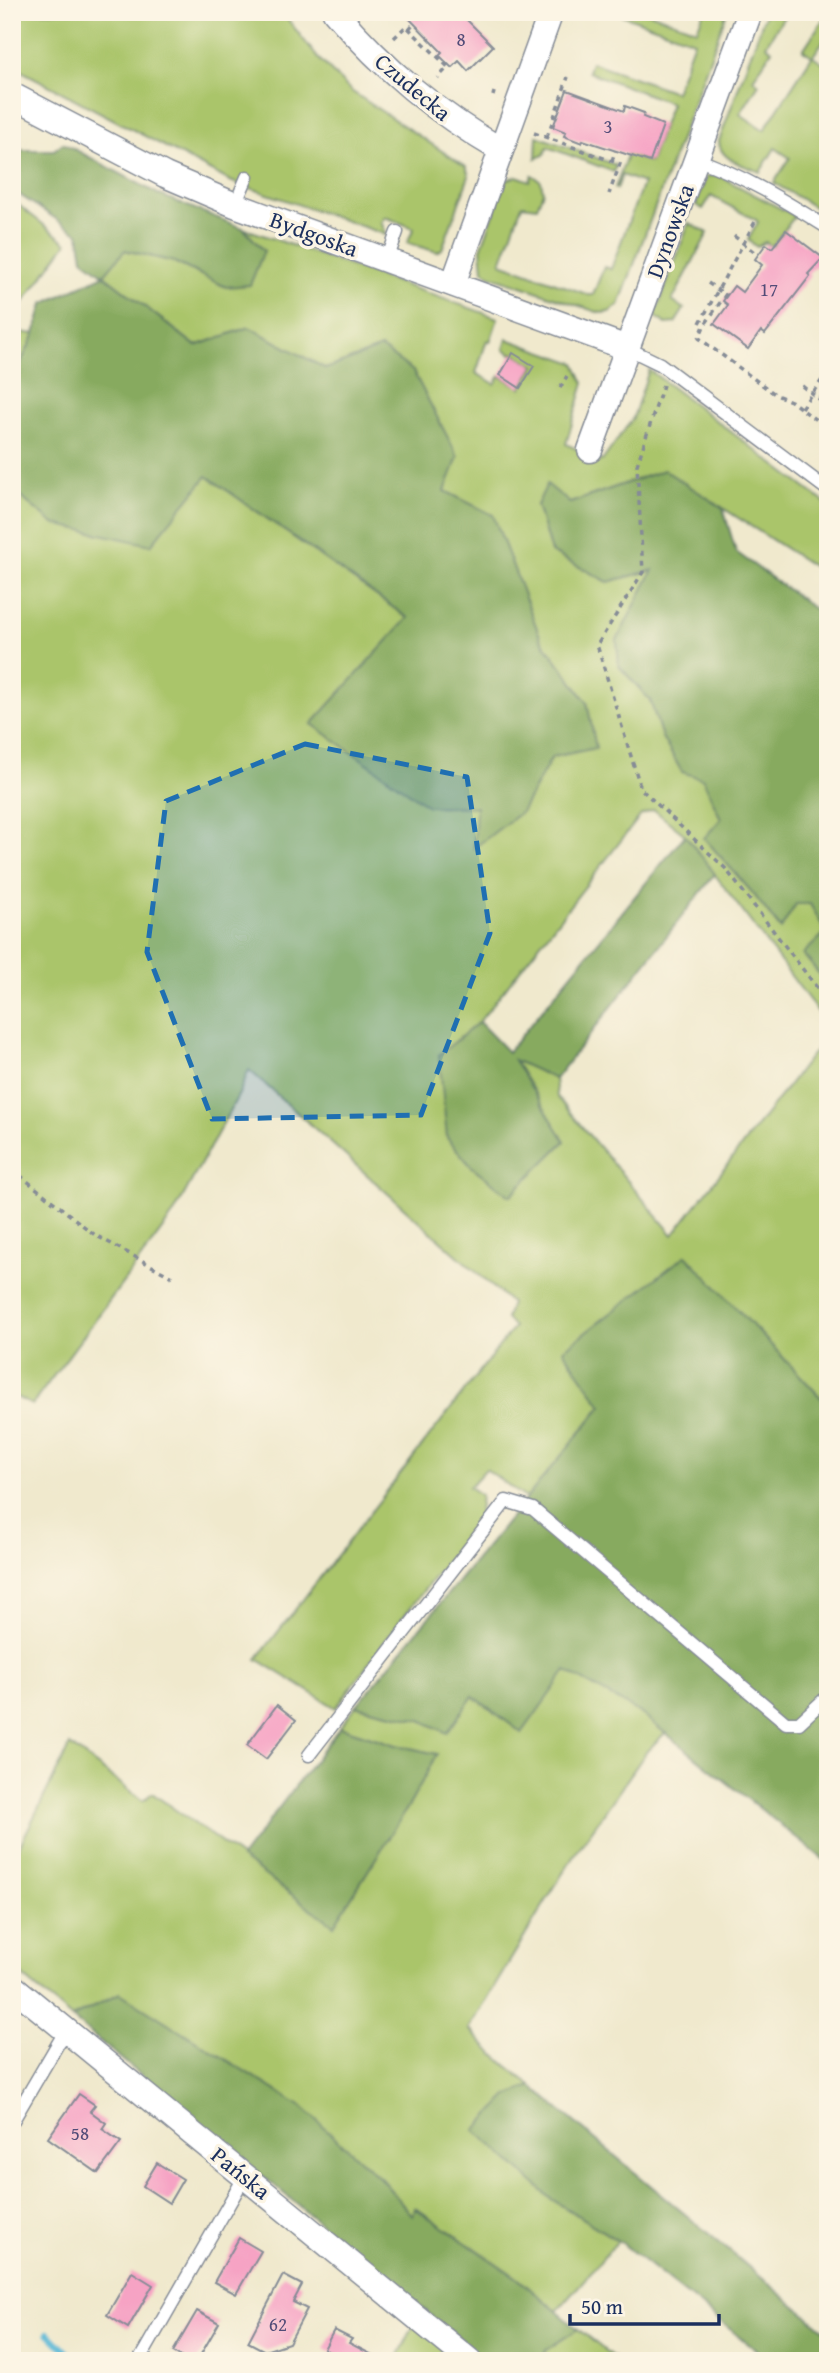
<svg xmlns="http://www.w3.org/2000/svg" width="840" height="2373" viewBox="0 0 840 2373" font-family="'Gentium Book Plus',serif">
<rect width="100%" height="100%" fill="#fcf5e5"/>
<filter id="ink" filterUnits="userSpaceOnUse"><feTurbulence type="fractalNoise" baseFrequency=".0143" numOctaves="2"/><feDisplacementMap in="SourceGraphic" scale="14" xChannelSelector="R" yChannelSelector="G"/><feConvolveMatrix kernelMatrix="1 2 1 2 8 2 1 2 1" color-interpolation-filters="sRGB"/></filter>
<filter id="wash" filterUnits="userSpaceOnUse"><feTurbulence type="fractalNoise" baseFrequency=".00686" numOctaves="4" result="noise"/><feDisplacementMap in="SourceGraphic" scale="28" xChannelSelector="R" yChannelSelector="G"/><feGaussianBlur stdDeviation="1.57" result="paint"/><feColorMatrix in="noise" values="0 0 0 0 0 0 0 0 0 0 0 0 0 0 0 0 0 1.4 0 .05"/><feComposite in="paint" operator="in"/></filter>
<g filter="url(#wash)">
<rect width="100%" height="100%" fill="#f0e9cd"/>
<!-- green -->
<g fill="#aac56b" stroke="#627a64" stroke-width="2">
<path d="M12 12H282L318 58 351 91 466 167 469 176 442 249 437 252 407 243 414 228 385 217 381 222 387 235 230 181 12 66Z"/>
<path d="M614 12H647L697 30 704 12H727L619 305 609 312 600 313 489 275 483 270 481 249 506 180 517 176 530 181 532 175 541 181 543 192 537 207 522 205 501 263 589 295H593L604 267 611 269 643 183 622 175 617 189 615 188 629 150 638 158 650 162 671 103 588 72 591 62 675 92 694 41Z"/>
<path d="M766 12H787L766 45 772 50 753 79 759 84 740 114 764 130 812 56 803 50 828 12V34L813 56 828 66V215L774 183 790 158 775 148 760 172C744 165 719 160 719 141Z"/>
<path d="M537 136 616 165 614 172 548 147 544 155 536 158Z"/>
<path d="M717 175 795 216 772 246 765 242 757 247 748 240 758 222 756 220 711 196 703 209 696 205 706 177Z"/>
<path d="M12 200 67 243 23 303 12 294Z"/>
<path d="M689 223 708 233 672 301 684 309 675 323 666 324 655 316Z"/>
<path d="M243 228 498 318 490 342 487 340 476 373 495 384 500 376 521 388 535 366 514 353 512 354 504 349 507 339 575 363 584 383 566 444 602 461 633 418 649 370 828 505V576L664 470 570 503 537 505 551 552 608 582 654 570 617 640 619 666 650 700 662 737 682 772 703 778 721 819 705 839 751 891 780 929 796 904H810L827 932 803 954 828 985V1025L685 835 654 810 641 815 479 1022 439 1055 471 1166 510 1196 565 1141 513 1059 555 1079 557 1097 673 1235 828 1034V1405L686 1256 564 1350 602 1405 527 1499 486 1469 469 1487 481 1495 478 1522 399 1622 336 1708 257 1659 514 1327 506 1319 511 1303 249 1070 239 1094 173 1215 32 1405 12 1395V490L54 524 207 476 409 619 312 724 477 807 474 847 521 812 552 757 595 748 587 702 541 639 493 516 445 491 381 348 326 369 249 327 196 346 104 275 124 250 174 262 226 287 264 251Z"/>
<path d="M12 331 35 334 12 380Z"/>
<path d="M566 1671 639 1712 665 1733 647 1751 569 1863 469 2029 492 2053 531 2086 508 2096 550 2198 618 2241 557 2311 516 2277 416 2208 413 2216 381 2179 120 1993 72 2018 12 1967V1849L17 1851 70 1745 143 1801 152 1793 334 1924 411 1802 436 1754 396 1745 340 1727 356 1706 421 1720 447 1732 473 1696 478 1700Z"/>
<path d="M415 2323 459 2361H396Z"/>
<path d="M578 2329 618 2361H542L546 2350Z"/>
</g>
<!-- forest -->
<g fill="#87aa5f" stroke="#516c5e" stroke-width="2">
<path d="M63 143 160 195 243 228 264 251 250 285 226 287 174 262 125 250 104 275 196 346 249 327 326 369 381 348 413 371 458 457 445 491 493 515 541 639 587 702 596 748 552 757 521 812 474 848 476 807 428 806 312 724 408 618 207 476 151 545 54 524 12 490V380L35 334 43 304 104 275 83 259 79 234 12 190V150H54Z"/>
<path d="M664 470 723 508 736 552 828 619V985L803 954 826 932 810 904H796L781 929 751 891 704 838 721 819 703 779 682 772 662 737 650 700 619 666 617 640 653 570 608 582 551 552 537 505 547 484 570 503Z"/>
<path d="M685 835 715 874 555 1079 514 1060 565 1141 510 1196 471 1166 447 1138 439 1055 479 1022 508 1052Z"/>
<path d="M686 1255 828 1405V1863L639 1712 566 1671 522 1733 473 1696 447 1733 421 1720 356 1706 602 1406 563 1350Z"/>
<path d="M340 1727 396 1745 437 1754 411 1802 334 1925 241 1858Z"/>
<path d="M120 1993 302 2107 381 2179 413 2216 415 2208 516 2277 578 2329 546 2350 542 2361H486L72 2018Z"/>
<path d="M531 2086 828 2333V2361H770L623 2244 550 2198 475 2130 508 2096Z"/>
</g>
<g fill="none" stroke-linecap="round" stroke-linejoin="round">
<!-- stream -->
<path stroke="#58b8d6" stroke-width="6" d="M48 2333 76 2361"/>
</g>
<g id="blocks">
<!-- building -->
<g fill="#f6a3c4">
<path d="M403 12H459L493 46 468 71 459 61 452 68 439 55 442 52Z"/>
<path d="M567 90 624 111 625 106 644 113 643 117 663 125 650 162 583 140 582 143 564 136 566 132 553 127Z"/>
<path d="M786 230 823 258 808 274 810 276 765 334 761 331 748 349 714 324 728 305 723 301 734 286 742 292 762 265 755 259 766 244 772 248Z"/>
<path d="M513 353 534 366 520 388 500 375Z"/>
<path d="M277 1705 296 1720 266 1759 247 1745Z"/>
<path d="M79 2094 95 2105 90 2111 106 2123 102 2129 121 2142 98 2173 48 2138Z"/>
<path d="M157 2163 183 2179 169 2203 143 2186Z"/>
<path d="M239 2238 261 2251 236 2294 214 2282Z"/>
<path d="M132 2272 153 2285 128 2328 107 2315Z"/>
<path d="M283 2275 302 2285 293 2302 307 2309 289 2343 265 2351 248 2342Z"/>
<path d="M197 2311 219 2323 197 2361H189L173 2352Z"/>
<path d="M334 2330 352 2339 349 2343 384 2361H348L324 2349Z"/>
</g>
</g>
</g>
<g filter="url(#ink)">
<use href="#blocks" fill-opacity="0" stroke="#868c96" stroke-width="2"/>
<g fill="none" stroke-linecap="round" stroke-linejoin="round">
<!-- lane casing -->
<g stroke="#868c96" stroke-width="15">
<g id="lane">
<path d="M696 159C744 176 785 201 828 228"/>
<path d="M235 205 247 177"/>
<path d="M387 260 397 232"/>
<path d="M627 348 660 364 828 490"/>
<path d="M309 1755 506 1501 533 1509 786 1723H799L828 1696"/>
<path d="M12 2122 66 2030"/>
<path d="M139 2361 245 2176"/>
</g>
</g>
<!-- street casing -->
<g stroke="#868c96" stroke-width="27">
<g id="street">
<path d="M335 12C385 70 435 112 501 150"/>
<path d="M12 95 165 175 235 205 627 348"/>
<path d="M453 284 551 12"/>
<path d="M590 450 750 12"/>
<path d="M12 1986 470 2361"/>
</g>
</g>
<!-- path -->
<g stroke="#868c96" stroke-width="3.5" stroke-dasharray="5 5" stroke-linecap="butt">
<path d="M409 29 414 23"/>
<path d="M394 38 406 26 448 67 438 78"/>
<path d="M493 96 494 92"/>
<path d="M534 133 620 164 609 194"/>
<path d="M547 137 568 77"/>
<path d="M612 161 615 151"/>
<path d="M734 236 758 255"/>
<path d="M708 283 727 296"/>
<path d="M726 294 704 326 699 338 776 395 791 401 828 429"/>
<path d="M700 323 756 220"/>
<path d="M663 385 637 465 643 572 597 645 641 789 725 868 828 1002"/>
<path d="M802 386 828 406"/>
<path d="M560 388 567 376"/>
<path d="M801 408 828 372"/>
<path d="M12 1169 95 1235 172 1277"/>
</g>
<!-- lane -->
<use href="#lane" stroke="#fff" stroke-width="12"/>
<!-- street -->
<use href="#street" stroke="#fff" stroke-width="24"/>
</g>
</g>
<!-- marked area -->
<path fill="#1f6fb2" fill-opacity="0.2" stroke="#1f6fb2" stroke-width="5" stroke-dasharray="14 9" stroke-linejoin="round" d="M305 744 467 777 490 933 421 1115 212 1119 147 952 166 801Z"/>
<g text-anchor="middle" stroke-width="7" stroke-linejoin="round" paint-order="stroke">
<!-- number labels -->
<g font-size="19" fill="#524c78">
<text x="461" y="46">8</text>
<text x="608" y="133">3</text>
<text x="769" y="296">17</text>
<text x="80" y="2140">58</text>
<text x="278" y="2331">62</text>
</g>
<!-- street labels -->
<g font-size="23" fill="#1b2f5e" stroke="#fcf5e5">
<text transform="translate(413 87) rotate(40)" y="8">Czudecka</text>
<text transform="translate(670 231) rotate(-70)" y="8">Dynowska</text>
<text transform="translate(314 234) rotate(20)" y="8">Bydgoska</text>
<text transform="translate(241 2173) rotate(39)" y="8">Pańska</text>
</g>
</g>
<!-- margin -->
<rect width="840" height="2373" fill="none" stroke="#fcf5e5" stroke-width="42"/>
<!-- scale -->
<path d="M570 2314v10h149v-10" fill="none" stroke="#1b2f5e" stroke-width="3.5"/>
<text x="581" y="2314" font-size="21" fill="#1b2f5e" stroke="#fcf5e5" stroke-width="5" paint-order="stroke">50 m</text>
</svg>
